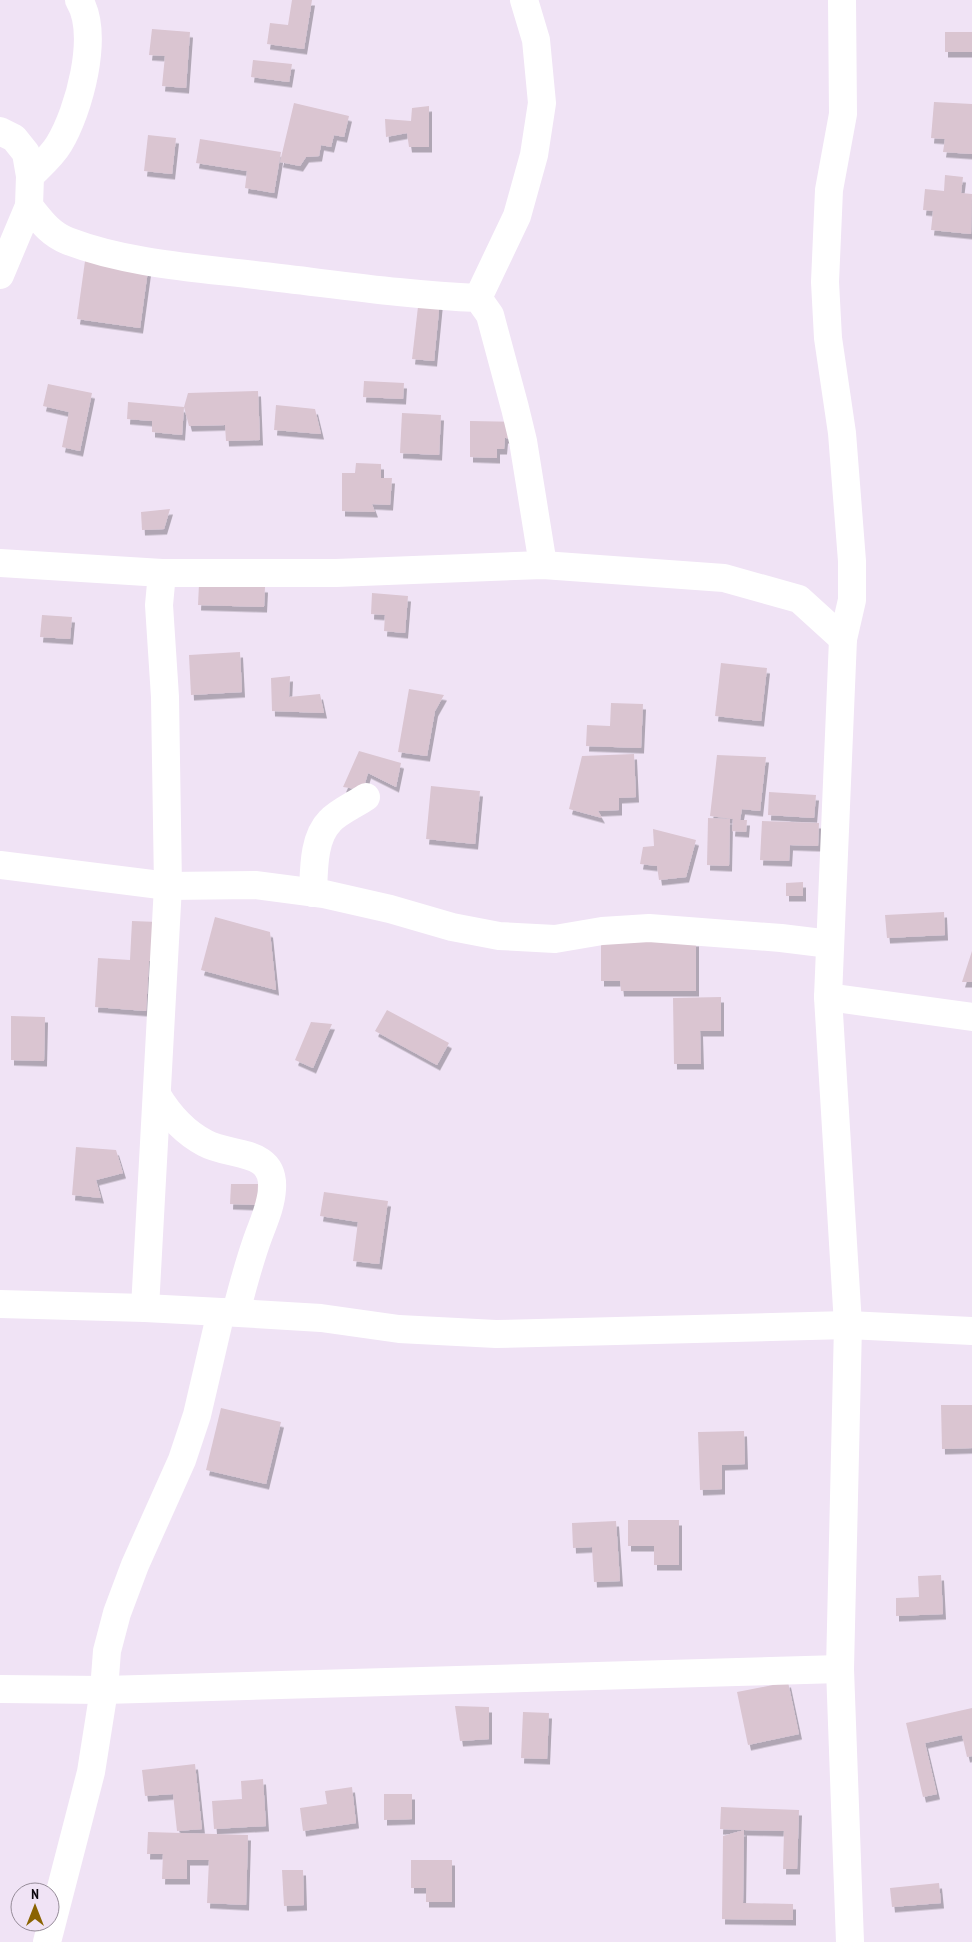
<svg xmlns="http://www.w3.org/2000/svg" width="972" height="1942" viewBox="0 0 972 1942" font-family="'PT Sans Narrow',sans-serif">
<defs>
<filter id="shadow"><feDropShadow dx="3" dy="5.5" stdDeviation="0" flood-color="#0004"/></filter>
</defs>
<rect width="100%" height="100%" fill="#f0e3f5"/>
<!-- building -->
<g fill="#dac5d1" filter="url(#shadow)">
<path d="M292 0H312L304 49 267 44 270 23 288 25Z"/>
<path d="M152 29 190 32 186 88 162 86 165 56 149 55Z"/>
<rect x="945" y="32" width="27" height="20"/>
<path d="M253 60 292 64 289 82 251 77Z"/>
<path d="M934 102 972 104V154L943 152 945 139 931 138Z"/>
<path d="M294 103 349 116 344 137 334 135 331 147 321 145 319 156 306 157 300 166 280 162Z"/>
<path d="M429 106V147H409L407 133 386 137 385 119 411 121 412 108Z"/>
<path d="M148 135 176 138 172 174 144 171Z"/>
<path d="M200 139 281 152 274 193 245 188 247 171 196 163Z"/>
<path d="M945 175 963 177 961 193 972 194 971 234 931 230 933 211 923 210 925 189 944 191Z"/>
<path d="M85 261 148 270 140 328 77 319Z"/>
<path d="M419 298 440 300 434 361 412 359Z"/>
<path d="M364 381 404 383 403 399 363 397Z"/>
<path d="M48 384 92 393 80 451 62 447 69 412 43 406Z"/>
<path d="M258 391 260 440 226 441 225 425 189 426 184 407 188 393Z"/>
<path d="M128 402 184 407 182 435 152 432V421L127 419Z"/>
<path d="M276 405 315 409 321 434 274 430Z"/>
<path d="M402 413 441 415 439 455 400 453Z"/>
<path d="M470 421 528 422V439L505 438 504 449H497V458L470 457Z"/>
<path d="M356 463 381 464V478H392L390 505 372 504 375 512 342 511V473H355Z"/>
<path d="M170 509 164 529 142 530 141 512Z"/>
<path d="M199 584 265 587 264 607 198 605Z"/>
<path d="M372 593 408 596 405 633 384 631 385 615 371 614Z"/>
<path d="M42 615 72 617 70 639 40 637Z"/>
<path d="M240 652 242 692 191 695 189 655Z"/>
<path d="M721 663 767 668 761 721 715 716Z"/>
<path d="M290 676 289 697 320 694 324 713 272 711 271 678Z"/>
<path d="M409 689 444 695 435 711 427 756 398 752Z"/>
<path d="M611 703 643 704 641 748 586 746 587 725 610 726Z"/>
<path d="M359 751 401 763 396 787 368 773 363 790 343 787Z"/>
<path d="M634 754 636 797 619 798V810L598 811 602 818 569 809 582 756Z"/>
<path d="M717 755 766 757 760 811 742 809 740 820H747L746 832 732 831 733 819 710 816Z"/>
<path d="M431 786 480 791 475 844 426 839Z"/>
<path d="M769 792 816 795 814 818 768 815Z"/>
<path d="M708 818 730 819 729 866 707 865Z"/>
<path d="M762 821 819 823 818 846 790 845 789 861 760 860Z"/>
<path d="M653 829 696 840 686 877 659 880 657 866 640 864 643 847 654 846Z"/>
<path d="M803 882V896H786V883Z"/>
<path d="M944 912 945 935 887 938 885 915Z"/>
<path d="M215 917 270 932 276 990 201 970Z"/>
<path d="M132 921 158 922 156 961H149L146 1011 95 1007 98 958 130 960Z"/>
<path d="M696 941V991H621L620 981H601V942Z"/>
<path d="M972 951V982H962Z"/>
<path d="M721 997V1031H700L701 1064H674L673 998Z"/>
<path d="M387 1010 449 1043 437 1065 375 1031Z"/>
<path d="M11 1016 45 1017 44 1061 11 1060Z"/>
<path d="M311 1022 332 1024 313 1068 295 1060Z"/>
<path d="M76 1147 116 1150 123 1173 96 1180 101 1198 72 1195Z"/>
<path d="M231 1184H258L257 1205 230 1204Z"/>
<path d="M324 1192 388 1201 379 1264 353 1261 358 1222 320 1216Z"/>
<path d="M941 1405H972V1448L942 1449Z"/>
<path d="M221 1408 281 1422 266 1484 206 1470Z"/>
<path d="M744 1431 745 1464 722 1465V1489L700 1490 698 1432Z"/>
<path d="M628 1520H679V1565H654V1546H628Z"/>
<path d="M616 1521 620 1581 594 1582 592 1547 573 1548 572 1523Z"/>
<path d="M941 1575 943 1614 896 1616V1598L919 1597 918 1576Z"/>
<path d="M788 1682 799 1734 748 1745 737 1692Z"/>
<path d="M455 1706 489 1707V1739L460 1741Z"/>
<path d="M972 1708V1756L967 1757 962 1735 925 1743 937 1794 923 1797 906 1723Z"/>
<path d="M523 1712 549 1713 547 1759 521 1758Z"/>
<path d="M195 1764 202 1829 177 1831 173 1794 145 1796 142 1770Z"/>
<path d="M263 1779 266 1826 214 1829 212 1801 242 1799 241 1781Z"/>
<path d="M352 1787 356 1823 303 1831 300 1808 327 1804 325 1791Z"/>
<path d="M384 1794H412V1819L384 1820Z"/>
<path d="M721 1807 799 1810 797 1869H783L784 1831 744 1830 743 1903 793 1904V1920L722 1919 723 1836 744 1830 720 1829Z"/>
<path d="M148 1832 248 1835 246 1905 207 1903 209 1860H187V1879H162L163 1854H147Z"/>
<path d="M411 1860H452V1902H426V1888H411Z"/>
<path d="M282 1870H303L304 1905 284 1906Z"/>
<path d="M939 1883 941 1903 892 1907 890 1888Z"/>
</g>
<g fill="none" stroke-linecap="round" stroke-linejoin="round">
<!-- minor -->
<g stroke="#fff" stroke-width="28">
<path d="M842 0 843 114 829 190 825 282 828 338 842 433 852 561V600L843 639 828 997 848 1325 840 1669 850 1942"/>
<path d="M0 131 14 138 26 153 30 176 29 206 0 275"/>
<path d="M30 176C40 166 52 156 59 144 79 111 100 35 79 0"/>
<path d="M29 206C41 221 50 234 68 241 128 264 199 268 263 276 334 284 406 295 478 298L490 315 515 408 523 441 543 565"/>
<path d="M478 298 517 216 534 155 542 103 536 40 524 0"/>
<path d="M0 563 162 573H336L543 565 724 578 799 599 843 639"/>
<path d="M0 865 168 886 255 885 324 894 390 909 452 927 499 936 555 939 602 931 649 928 781 938 830 944"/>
<path d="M313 893C314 870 313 838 330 821 338 812 356 804 366 797"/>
<path d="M828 997 972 1017"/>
<path d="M157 1095C169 1115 184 1132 205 1143 230 1157 275 1148 272 1189 271 1208 262 1225 256 1243 248 1266 242 1289 236 1312"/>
<path d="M0 1304 145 1308 221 1312 321 1318 399 1329 496 1334 848 1325 972 1331"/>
<path d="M145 1308 168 886 165 697 159 605 162 573"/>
<path d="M0 1689 104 1690 840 1669"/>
<path d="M47 1942 91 1772 104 1690 107 1651 117 1613 135 1565 182 1460 197 1415 221 1312"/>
</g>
</g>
<!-- north arrow -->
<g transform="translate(35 1907)"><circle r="24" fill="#f0e3f5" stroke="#968c99"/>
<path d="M0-4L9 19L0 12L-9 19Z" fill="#8a6302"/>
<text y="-8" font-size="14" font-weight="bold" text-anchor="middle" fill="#0e090f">N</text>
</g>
</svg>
